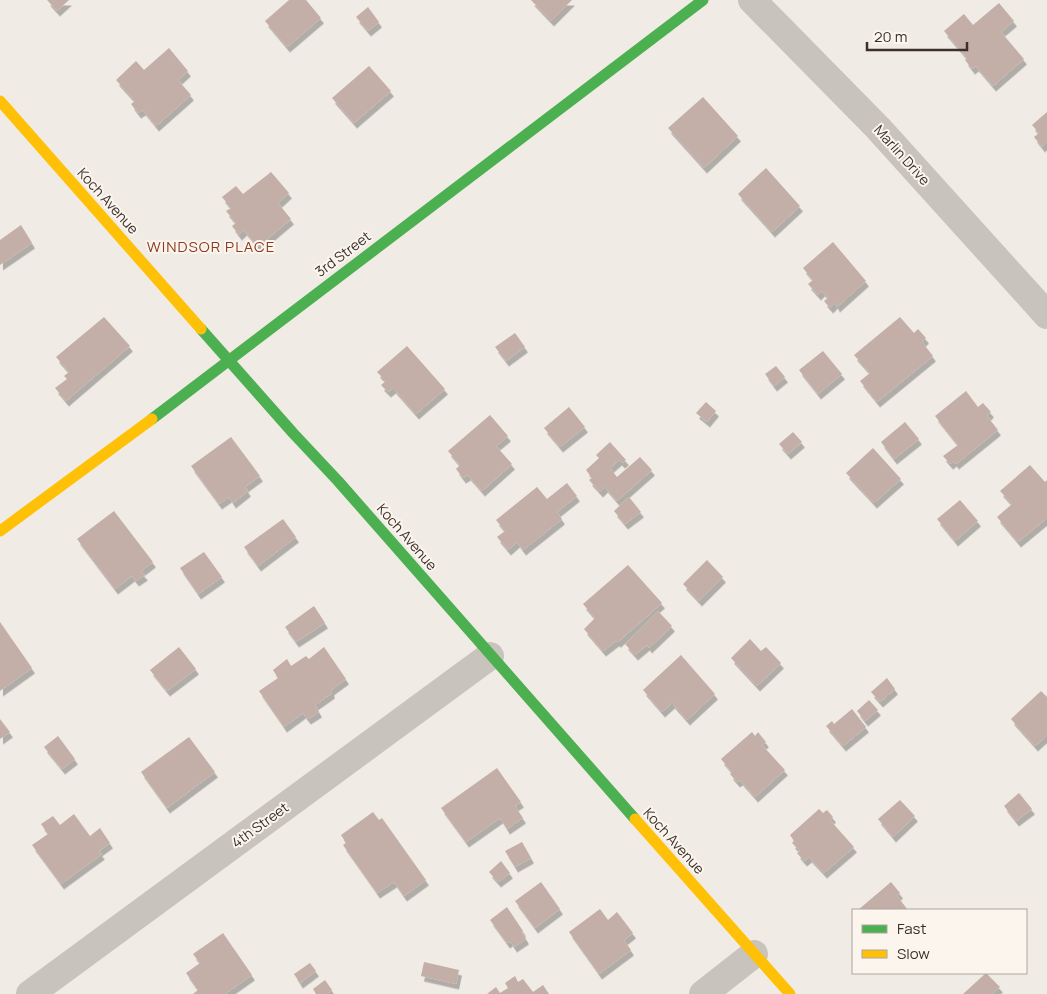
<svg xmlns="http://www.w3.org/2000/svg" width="1047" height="994" viewBox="0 0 1047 994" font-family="Manrope,sans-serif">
<defs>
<filter id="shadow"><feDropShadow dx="3" dy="5.5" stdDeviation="0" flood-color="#0004"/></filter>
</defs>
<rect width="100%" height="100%" fill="#f0ebe5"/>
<!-- building -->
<g fill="#c3afa7" filter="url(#shadow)">
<path d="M47 0H69L57 11Z"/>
<path d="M289 0H306L321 18 287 47 265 21Z"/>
<path d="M531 0H572L551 21Z"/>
<path d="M999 3 1014 21 1001 32 1024 59 993 86 976 66 972 69 965 60 967 58 944 31 964 14 973 25Z"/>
<path d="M368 7 379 22 368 31 356 17Z"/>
<path d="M169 48 188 71 178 80 191 95 156 126 143 110 138 113 131 104 135 101 116 80 136 61 144 70Z"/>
<path d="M369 66 391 91 354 123 332 98Z"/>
<path d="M703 97 738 136 704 168 668 128Z"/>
<path d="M1047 112V142L1042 147 1034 137 1039 133 1032 125Z"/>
<path d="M766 168 800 206 772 232 738 194Z"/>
<path d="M271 172 289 193 278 203 291 219 258 247 244 230 239 235 232 226 236 223 226 211 231 208 222 197 236 186 243 194Z"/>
<path d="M21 225 32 243 0 265V240Z"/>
<path d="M833 242 866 281 837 307 835 303 830 308 824 301 828 298 822 291 818 295 808 284 813 280 803 268Z"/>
<path d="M104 317 130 346 66 401 55 388 67 379 64 376 69 372 56 357Z"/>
<path d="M900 317 914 333 918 329 926 338 922 342 933 356 877 402 860 381 870 373 854 355Z"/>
<path d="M515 333 525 347 506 361 495 347Z"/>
<path d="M407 346 445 389 416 414 393 388 388 392 381 385 386 381 377 372Z"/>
<path d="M823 351 842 374 818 394 799 370Z"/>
<path d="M776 366 785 377 774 386 765 374Z"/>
<path d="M966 391 978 407 983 403 991 412 987 416 998 430 956 464 954 461 950 464 943 456 958 445 935 416Z"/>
<path d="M706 402 716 411 707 422 696 413Z"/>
<path d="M569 407 585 427 560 447 544 428Z"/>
<path d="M490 415 508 436 496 446 512 464 482 491 468 475 463 478 456 469 460 465 448 451Z"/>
<path d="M905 422 919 439 894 459 881 442Z"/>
<path d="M793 432 802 442 788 454 779 444Z"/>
<path d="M231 437 260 476 245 487 248 491 233 503 229 497 219 504 191 466Z"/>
<path d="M610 442 626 460 622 463 619 460 610 468 617 477 640 457 652 470 617 501 605 487 600 492 589 480 592 478 586 470 599 458 596 455Z"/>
<path d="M873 448 901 479 874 503 846 473Z"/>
<path d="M1030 465 1045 482 1047 480V518L1018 542 997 517 1012 504 1000 491Z"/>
<path d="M567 483 577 496 557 512 562 519 523 550 517 542 508 550 497 537 505 531 496 520 537 487 547 499Z"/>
<path d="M629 497 641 512 625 524 614 511Z"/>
<path d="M960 500 978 521 955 541 937 519Z"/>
<path d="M114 511 153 562 141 571 145 575 136 581 132 576 115 589 77 539Z"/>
<path d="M283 519 296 537 258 566 244 547Z"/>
<path d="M204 552 222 577 198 594 180 568Z"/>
<path d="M707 560 723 577 699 601 683 584Z"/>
<path d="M628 565 662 603 618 642 616 641 603 651 584 629 595 618 583 604Z"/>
<path d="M314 606 325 623 296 642 285 627Z"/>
<path d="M658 611 672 626 649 648 647 645 635 655 625 644Z"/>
<path d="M0 622 32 668 0 691Z"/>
<path d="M750 639 761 651 766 647 781 663 757 686 731 658Z"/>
<path d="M179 647 196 669 167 691 150 670Z"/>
<path d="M324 647 346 679 331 690 332 693 315 705 319 712 308 719 303 713 284 727 259 691 278 678 273 670 287 659 291 666 306 656 309 659Z"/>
<path d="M681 655 715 694 687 720 672 703 662 712 643 690Z"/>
<path d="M887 678 895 689 880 702 871 692Z"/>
<path d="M1041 691 1047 697V735L1035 746 1011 719Z"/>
<path d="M869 700 878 710 865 721 857 711Z"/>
<path d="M852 709 866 727 843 746 826 726 832 721 834 724Z"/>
<path d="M0 719 10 732 0 739Z"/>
<path d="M752 732 755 736 758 732 766 742 762 745 785 770 755 797 740 780 737 782 730 774 732 772 721 759Z"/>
<path d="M58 736 75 759 62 769 44 747Z"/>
<path d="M189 737 215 772 167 808 141 772Z"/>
<path d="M497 768 521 802 515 806 523 818 507 829 500 818 466 842 441 808Z"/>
<path d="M1019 793 1032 809 1016 821 1004 806Z"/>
<path d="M900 800 915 816 893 837 878 819Z"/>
<path d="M819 809 823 813 827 810 833 817 830 820 854 847 824 873 809 857 804 861 797 853 800 851 792 843 794 841 790 835Z"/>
<path d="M373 812 379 820 382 818 426 880 404 896 394 882 377 893 343 845 346 843 341 835Z"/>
<path d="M74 814 90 836 100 828 110 843 99 851 102 854 61 884 32 845 48 834 41 824 53 816 60 825Z"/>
<path d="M522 842 531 858 515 867 505 851Z"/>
<path d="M501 861 510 873 498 882 489 872Z"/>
<path d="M541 882 560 909 535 928 515 901Z"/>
<path d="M891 882 900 893 897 896 908 910H858Z"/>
<path d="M507 907 523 931 522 932 526 939 514 947 510 941 507 943 490 920Z"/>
<path d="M600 909 608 920 617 912 633 933 624 940 631 950 599 974 569 932Z"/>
<path d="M223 933 252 975 225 994H193L198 990 186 973 200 963 193 954Z"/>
<path d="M424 962 459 970 456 984 421 976Z"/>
<path d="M310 963 316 971 300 983 294 974Z"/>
<path d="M986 973 1000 987 992 994H963Z"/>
<path d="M515 976 518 982 523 979 533 992 543 985 549 994H487L496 987 500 993 508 988 505 983Z"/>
<path d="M325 980 332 990 327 994H316L313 989Z"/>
</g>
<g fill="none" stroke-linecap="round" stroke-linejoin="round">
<!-- street -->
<g stroke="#c9c3be" stroke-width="28">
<path d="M752 0 878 128 1047 315"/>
<path d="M30 994 490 656"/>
<path d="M703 994 754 954"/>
</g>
<!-- fast -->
<g stroke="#4caf50" stroke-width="11">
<path d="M201 329 293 433 338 481 635 819"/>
<path d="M152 419 703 0"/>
</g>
<!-- slow -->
<g stroke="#ffc107" stroke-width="11">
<path d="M0 101 201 329"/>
<path d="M0 531 152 419"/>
<path d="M635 819 790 994"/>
</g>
</g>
<g text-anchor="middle" stroke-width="4" stroke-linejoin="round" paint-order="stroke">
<!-- street labels -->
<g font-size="14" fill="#3b302b" stroke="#fbf5ee">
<text transform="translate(902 155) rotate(48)" y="5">Marlin Drive</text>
<text transform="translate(108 201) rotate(48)" y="5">Koch Avenue</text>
<text transform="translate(343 254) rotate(-37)" y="5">3rd Street</text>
<text transform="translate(407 537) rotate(49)" y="5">Koch Avenue</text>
<text transform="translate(260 825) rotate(-36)" y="5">4th Street</text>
<text transform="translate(674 841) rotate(48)" y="5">Koch Avenue</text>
</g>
<!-- neighbourhood labels -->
<g font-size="15" letter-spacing="1" fill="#8c3b22" stroke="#fbf5ee">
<text x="211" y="252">WINDSOR PLACE</text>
</g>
</g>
<!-- legend -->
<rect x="852" y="909" width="175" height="65" fill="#fbf5ee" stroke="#aea6a0"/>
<rect x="862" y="925" width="25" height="8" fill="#4caf50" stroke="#aea6a0"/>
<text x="897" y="934" font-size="15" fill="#3b302b">Fast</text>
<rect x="862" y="950" width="25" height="8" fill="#ffc107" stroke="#aea6a0"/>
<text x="897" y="959" font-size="15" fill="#3b302b">Slow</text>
<!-- scale -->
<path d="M867 42v8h100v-8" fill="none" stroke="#3b302b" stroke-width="2.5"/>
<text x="874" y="42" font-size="15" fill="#3b302b" stroke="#fbf5ee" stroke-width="4" paint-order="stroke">20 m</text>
</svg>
